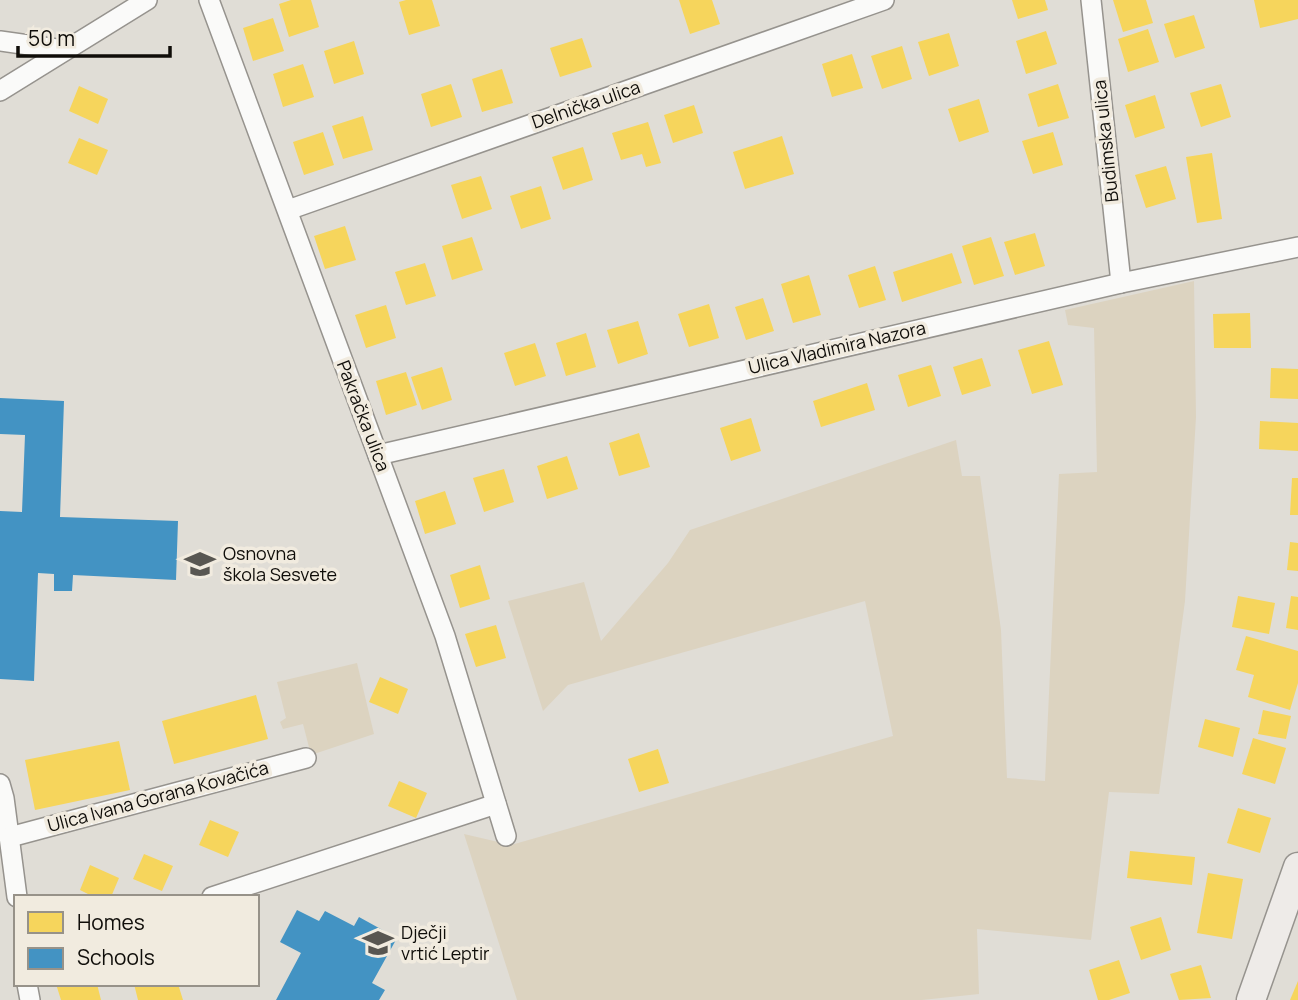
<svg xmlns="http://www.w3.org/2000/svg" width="1298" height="1000" viewBox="0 0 1298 1000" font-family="Manrope,sans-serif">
<rect width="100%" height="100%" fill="#e0ddd6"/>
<!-- green -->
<g fill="#dcd3c0">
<path d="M1194 281 1196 417 1185 601 1159 794 1109 792 1091 940 977 929 979 994 922 1000H517L464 834 511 845 893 736 865 601 568 685 543 711 508 601 584 582 601 641 668 563 690 530 956 440 962 476H980L1001 630 1007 778 1045 781 1059 474 1097 472 1094 328 1068 325 1065 310Z"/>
<path d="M357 663 374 734 311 755 303 724 283 729 280 722 286 718 277 682Z"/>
</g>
<!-- homes -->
<g fill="#f6d55c">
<path d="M291 0H311L319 27 289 37 279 4Z"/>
<path d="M406 0H432L440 26 409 35 399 2Z"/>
<path d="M679 0H712L720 24 690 34Z"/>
<path d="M1012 0H1045L1048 10 1018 19Z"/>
<path d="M1113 0H1146L1153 23 1123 32Z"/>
<path d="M1254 0H1298V19L1260 28Z"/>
<path d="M1194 15 1205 48 1175 58 1164 24Z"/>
<path d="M273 18 284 51 253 61 243 28Z"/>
<path d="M1148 29 1159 62 1128 72 1118 39Z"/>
<path d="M1046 31 1057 64 1026 74 1016 41Z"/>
<path d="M949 33 959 66 929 76 918 42Z"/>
<path d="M582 38 592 67 560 77 550 48Z"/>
<path d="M354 41 364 74 334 84 324 51Z"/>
<path d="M902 46 912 79 882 89 871 56Z"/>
<path d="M852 54 863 88 832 97 822 64Z"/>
<path d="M303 64 314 97 283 107 273 74Z"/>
<path d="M502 69 513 103 482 112 472 79Z"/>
<path d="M451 84 462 117 431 127 421 94Z"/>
<path d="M1058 84 1069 118 1038 127 1028 94Z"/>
<path d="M1221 84 1231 117 1201 127 1190 93Z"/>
<path d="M79 86 108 99 98 124 69 111Z"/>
<path d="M1155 95 1165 128 1135 138 1125 105Z"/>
<path d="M979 99 989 132 959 142 948 109Z"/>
<path d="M694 105 703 133 673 143 664 115Z"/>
<path d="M363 116 373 150 343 159 332 126Z"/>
<path d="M648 122 661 163 646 167 642 154 621 160 612 133Z"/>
<path d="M323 132 334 165 304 175 293 142Z"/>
<path d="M1053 132 1063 165 1033 174 1022 141Z"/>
<path d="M782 136 794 174 745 189 733 152Z"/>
<path d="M79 138 108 150 97 175 68 163Z"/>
<path d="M583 147 593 180 563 190 552 157Z"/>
<path d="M1212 153 1222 219 1197 223 1186 157Z"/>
<path d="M1166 166 1176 199 1146 208 1135 175Z"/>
<path d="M481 176 492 209 462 219 451 185Z"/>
<path d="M541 186 551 219 521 229 510 196Z"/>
<path d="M345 226 356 260 325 269 314 236Z"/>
<path d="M1035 233 1045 266 1015 275 1004 242Z"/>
<path d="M472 237 483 270 452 280 442 246Z"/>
<path d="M991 237 1004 276 974 285 962 246Z"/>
<path d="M952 253 962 283 902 302 893 272Z"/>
<path d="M425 263 436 296 406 305 395 272Z"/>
<path d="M875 266 886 300 859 308 848 275Z"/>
<path d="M809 275 821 315 793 323 781 284Z"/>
<path d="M763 298 774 331 746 340 735 307Z"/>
<path d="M709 304 719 338 689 347 678 314Z"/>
<path d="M386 305 396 338 366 348 355 315Z"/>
<path d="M1250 313 1251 348H1214L1213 314Z"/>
<path d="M638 321 648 354 618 364 607 330Z"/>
<path d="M586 333 596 367 566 376 556 343Z"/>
<path d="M1049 341 1063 385 1032 394 1018 350Z"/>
<path d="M535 343 546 376 515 386 504 353Z"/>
<path d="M982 358 991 386 962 395 953 367Z"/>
<path d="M931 365 941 396 908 407 898 375Z"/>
<path d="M442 367 452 400 422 410 411 377Z"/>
<path d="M1271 368 1298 369V399L1270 398Z"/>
<path d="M406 372 417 405 386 415 376 381Z"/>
<path d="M867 383 875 410 821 427 813 401Z"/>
<path d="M751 418 761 451 731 461 720 428Z"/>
<path d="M1260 421 1298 423V451L1259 449Z"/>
<path d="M639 433 650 467 619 476 609 443Z"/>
<path d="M567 456 578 489 547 499 537 466Z"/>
<path d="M504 469 514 502 484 512 473 478Z"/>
<path d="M1292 478H1298V515H1290Z"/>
<path d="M445 491 456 524 425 534 415 501Z"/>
<path d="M1290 542 1298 543V571L1287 570Z"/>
<path d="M480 565 490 599 460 608 450 575Z"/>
<path d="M1238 596 1275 603 1269 634 1232 627Z"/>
<path d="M1291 596 1298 597V630L1286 628Z"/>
<path d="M496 625 506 658 476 667 465 634Z"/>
<path d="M1246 636 1298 651V683L1290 710 1248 697 1254 675 1236 670Z"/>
<path d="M380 677 408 689 398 714 369 702Z"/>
<path d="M256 695 268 739 174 764 162 721Z"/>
<path d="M1263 710 1291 716 1286 739 1258 734Z"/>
<path d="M1205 719 1240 728 1233 757 1198 747Z"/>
<path d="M1253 738 1286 748 1275 784 1242 774Z"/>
<path d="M119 741 130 790 35 810 25 760Z"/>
<path d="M658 749 669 783 639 792 628 759Z"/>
<path d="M399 781 427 793 416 818 388 806Z"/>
<path d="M1238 808 1271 818 1260 853 1227 843Z"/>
<path d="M210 820 239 832 228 857 199 845Z"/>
<path d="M1130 851 1195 857 1192 885 1127 878Z"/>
<path d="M144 854 173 866 162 891 133 879Z"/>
<path d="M90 865 119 878 111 897H94L80 890Z"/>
<path d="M1208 873 1243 879 1232 939 1197 933Z"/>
<path d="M1161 917 1171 950 1141 960 1130 927Z"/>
<path d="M1119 960 1130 993 1109 1000H1098L1089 970Z"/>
<path d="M1201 965 1211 998 1179 1000 1170 974Z"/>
<path d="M1298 981V1000H1290Z"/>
<path d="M56 984H97L101 1000H61Z"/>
<path d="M134 984H178L183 1000H138Z"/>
</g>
<!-- schools -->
<g fill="#4393c3">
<path d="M0 398 64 401 60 517 178 521 176 580 73 575 72 591H54V574L38 573 34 681 0 679V511L22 512 25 435 0 434Z"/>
<path d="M297 910 319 921 325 911 354 926 359 917 397 938 372 983 385 990 379 1000H276L301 953 280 942Z"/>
</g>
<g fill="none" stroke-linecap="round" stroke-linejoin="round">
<!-- street casing -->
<g stroke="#96938e" stroke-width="22">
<g id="street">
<path d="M209 0 445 636 506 836"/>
<path d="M1091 0 1121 283"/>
<path d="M0 41 64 50"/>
<path d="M0 91 147 0"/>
<path d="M288 210 884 0"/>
<path d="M378 455 1121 283 1298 247"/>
<path d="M0 784 4 798 17 897"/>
<path d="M10 837 306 758"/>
<path d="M212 897 496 804"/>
<path d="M27 984 30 1000"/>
</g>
</g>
<!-- secondary casing -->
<g stroke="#96938e" stroke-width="31">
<path id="secondary" d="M1251 1000 1298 867"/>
</g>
<!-- street -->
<use href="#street" stroke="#fafaf9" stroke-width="19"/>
<!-- secondary -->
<use href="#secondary" stroke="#eeebe8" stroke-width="28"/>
</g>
<!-- icons -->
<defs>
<g id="school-bare" transform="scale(2.415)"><path d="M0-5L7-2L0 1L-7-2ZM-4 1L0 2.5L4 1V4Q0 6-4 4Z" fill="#585651" stroke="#f1ebdf" stroke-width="2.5" paint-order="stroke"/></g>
</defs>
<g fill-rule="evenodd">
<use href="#school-bare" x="200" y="564"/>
<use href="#school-bare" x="378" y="943"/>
</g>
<g text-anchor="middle" stroke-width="7" stroke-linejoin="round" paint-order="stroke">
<!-- street labels -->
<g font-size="18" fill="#0f0d09" stroke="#f1ebdf">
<text transform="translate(586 105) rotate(-19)" y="6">Delnička ulica</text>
<text transform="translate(1106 141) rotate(-96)" y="6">Budimska ulica</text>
<text transform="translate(837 348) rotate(-13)" y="6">Ulica Vladimira Nazora</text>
<text transform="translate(363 416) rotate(69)" y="6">Pakračka ulica</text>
<text transform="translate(158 797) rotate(-15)" y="6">Ulica Ivana Gorana Kovačića</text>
</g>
<!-- poi labels -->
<g font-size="18" fill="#0f0d09" stroke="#f1ebdf" text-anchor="start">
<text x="223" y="560">Osnovna<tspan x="223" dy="21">škola Sesvete</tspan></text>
<text x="401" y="939">Dječji<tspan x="401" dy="21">vrtić Leptir</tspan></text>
</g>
</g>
<!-- legend -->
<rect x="14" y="895" width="245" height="91" fill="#f1ebdf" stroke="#979289" stroke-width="2"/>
<rect x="28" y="912" width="35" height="21" fill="#f6d55c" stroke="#979289" stroke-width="2"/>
<text x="77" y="930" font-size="21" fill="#0f0d09">Homes</text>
<rect x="28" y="948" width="35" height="21" fill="#4393c3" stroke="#979289" stroke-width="2"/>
<text x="77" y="965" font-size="21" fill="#0f0d09">Schools</text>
<!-- scale -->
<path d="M18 46v10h152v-10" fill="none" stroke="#0f0d09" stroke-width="3.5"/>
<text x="28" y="46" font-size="21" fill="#0f0d09" stroke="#f1ebdf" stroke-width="5" paint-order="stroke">50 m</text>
</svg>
